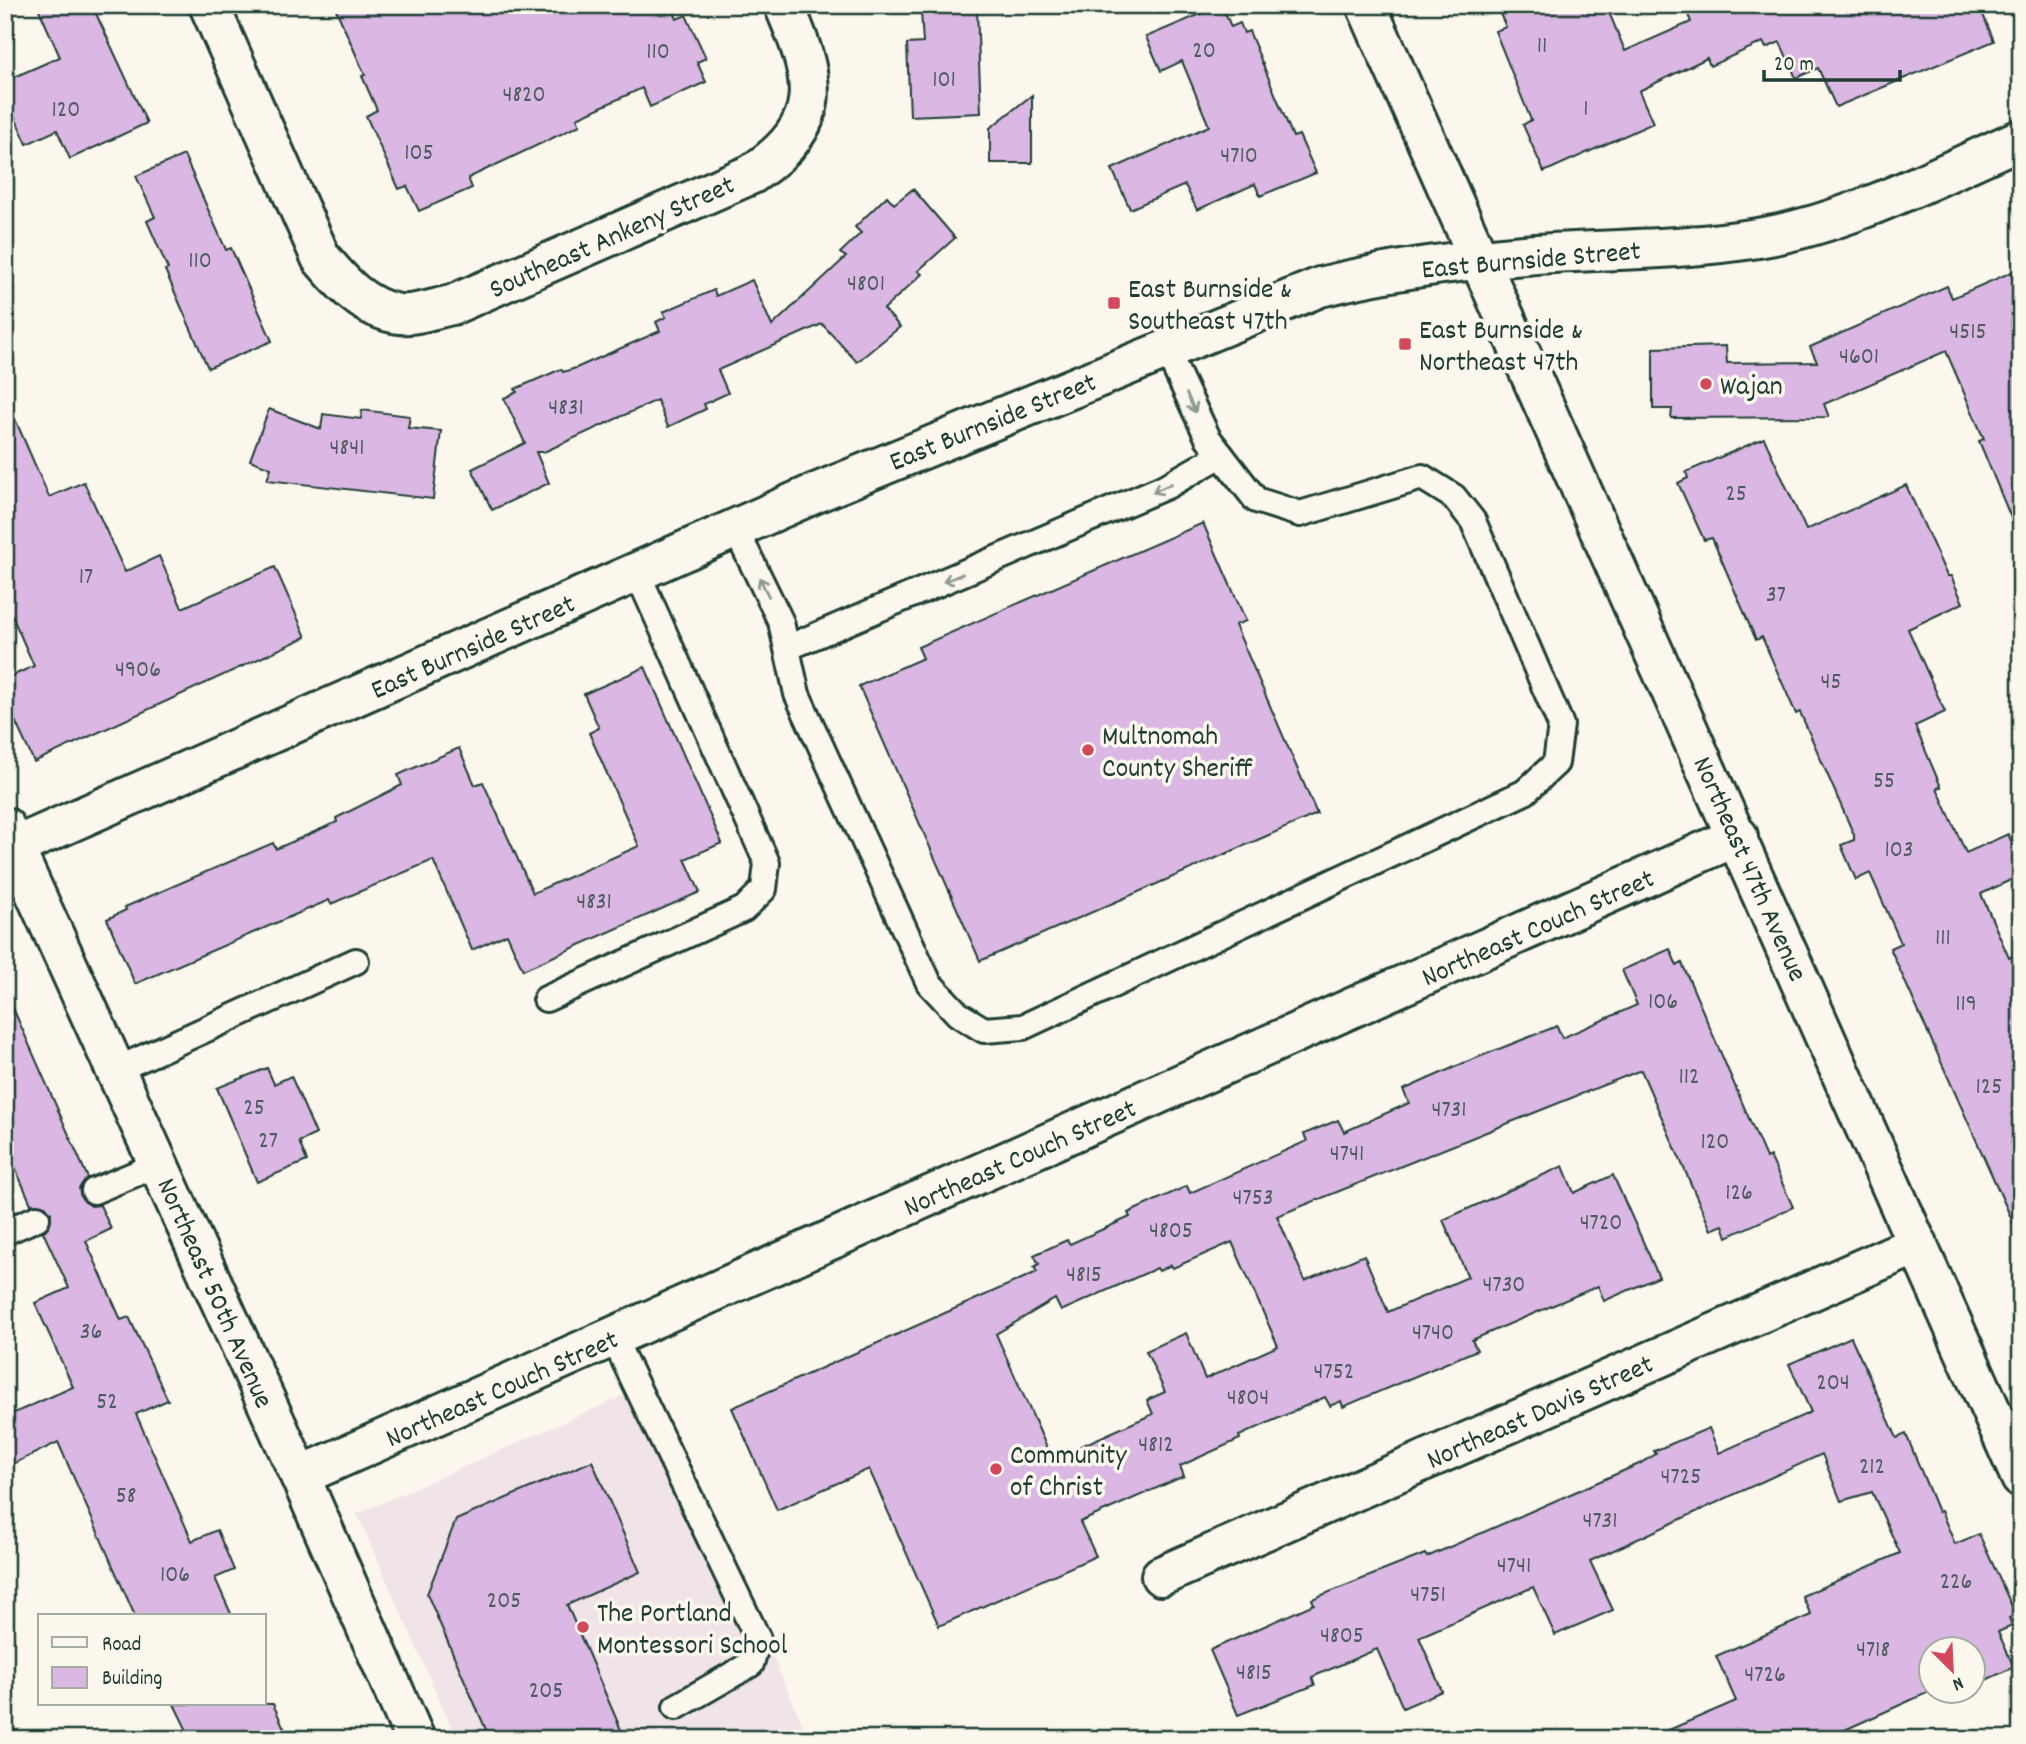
<svg xmlns="http://www.w3.org/2000/svg" width="2026" height="1744" viewBox="0 0 2026 1744" font-family="Dekko,sans-serif">
<rect width="100%" height="100%" fill="#fbf7ec"/>
<filter id="ink" filterUnits="userSpaceOnUse"><feTurbulence type="fractalNoise" baseFrequency=".0143" numOctaves="2"/><feDisplacementMap in="SourceGraphic" scale="14" xChannelSelector="R" yChannelSelector="G"/><feConvolveMatrix kernelMatrix="1 2 1 2 8 2 1 2 1" color-interpolation-filters="sRGB"/></filter>
<g filter="url(#ink)">
<!-- built -->
<path fill="#f1e4e9" d="M652 1383 809 1739H457L357 1514Z"/>
<!-- building -->
<g fill="#dab8e3" stroke="#1f3d34" stroke-width="2" fill-rule="evenodd">
<path d="M37 5H92L147 123 70 159 57 130 27 144 5 96V81L60 57Z"/>
<path d="M334 5H671L677 19 686 15 706 58 697 62 706 82 650 107 642 88 577 118 580 125 468 178 472 188 419 211 407 186 399 189 366 116 377 110 362 76 365 75Z"/>
<path d="M1222 5 1231 27 1240 23 1244 33 1249 31 1293 137 1299 135 1316 173 1260 196 1255 184 1197 210 1185 185 1130 209 1112 169 1209 126 1182 61 1161 71 1146 37Z"/>
<path d="M1496 5H1606L1625 51 1691 22 1684 5H1979L1994 41 1836 107 1818 68 1796 78 1780 42 1766 48 1763 42 1710 66 1707 58 1639 91 1653 123 1544 172 1523 125 1531 120 1495 31 1506 27Z"/>
<path d="M977 9 981 113 910 116 907 44 923 43 921 11Z"/>
<path d="M1032 95V163H990V128Z"/>
<path d="M184 155 226 250 231 248 272 341 208 368 165 270 168 269 147 221 155 217 136 176Z"/>
<path d="M913 189 955 238 918 271 922 274 884 309 900 327 857 362 822 324 718 370 728 393 704 404 706 409 668 427 657 400 544 452H536L549 483 492 510 472 469 525 443 504 398 517 392 515 389 561 369 563 372 576 368 660 331 656 322 666 317 663 312 714 290 716 296 752 280 772 326 846 257 840 253 861 233 855 227 887 196 894 204Z"/>
<path d="M2021 268V542L1979 441 1984 439 1946 351 1824 404 1829 417 1671 418 1672 409H1653V348L1726 346 1727 363 1817 362 1810 347 1947 286 1952 298Z"/>
<path d="M5 396 49 497 84 482 125 572 159 556 182 608 275 567 306 637 34 762 5 699V679L34 666 5 600Z"/>
<path d="M269 409 321 429 323 414 361 419 362 410 410 416 408 428 441 431 433 499 267 480 271 468 250 460Z"/>
<path d="M1764 438 1806 530 1906 485 1947 576H1951L1963 603 1908 629 1945 712 1915 726 1941 787 1937 788 1966 853 2008 834 2021 862V875L1981 894 2009 958 2021 952V1240L1890 948 1901 943 1870 873 1856 880 1841 845 1854 840V835L1800 712 1796 714 1762 637 1756 640 1712 538 1704 540 1678 483 1688 478 1686 472Z"/>
<path d="M1203 523 1246 621 1235 625 1317 814 980 961 859 686 923 658 918 647Z"/>
<path d="M645 667 722 843 685 859 700 892 523 970 507 934 472 950 433 860 331 904 329 900 135 984 107 919 126 910 125 907 273 843 276 849 337 822 336 818 402 785 398 775 459 748 475 785 483 782 533 893 639 846 589 733 599 728 584 694Z"/>
<path d="M1670 949 1677 966 1682 963 1766 1158 1770 1156 1793 1207 1727 1237 1723 1225 1711 1230 1641 1070 1277 1216 1305 1281 1364 1255 1388 1312 1468 1277 1443 1220 1563 1166 1574 1193 1613 1175 1659 1277 1604 1301 1598 1286 1472 1340 1477 1350 1343 1407 1341 1401 1330 1406 1325 1397 1239 1436 1240 1439 1180 1466 1184 1476 1080 1522 1096 1556 939 1626 869 1469 777 1510 732 1408 1037 1272 1034 1267 1039 1264 1034 1255 1067 1240 1070 1244 1130 1217 1128 1213 1187 1186 1190 1193 1307 1141 1304 1134 1338 1120 1344 1132 1409 1103 1403 1090 1466 1062 1557 1026 1562 1038 1637 1005 1622 970ZM1232 1242 1278 1346 1205 1379 1186 1333 1146 1351 1165 1392 1147 1400 1153 1414 1052 1459 996 1334 1055 1299 1061 1311 1157 1268 1159 1271 1171 1265 1173 1268Z"/>
<path d="M5 990 88 1178 79 1188 81 1197 91 1206 100 1205 111 1229 86 1241 121 1320 129 1317 168 1400 136 1414 192 1541 217 1530 234 1570 215 1578 232 1616H135L58 1442 5 1468V1417L73 1387 35 1303 69 1288 43 1232 49 1226 51 1213 45 1206 31 1204 5 1145Z"/>
<path d="M267 1068 274 1084 291 1076 316 1134 299 1142 307 1161 257 1182 217 1088Z"/>
<path d="M1851 1337 1897 1438 1906 1434 1938 1512 1941 1511 1955 1544 1979 1534 2016 1615 2009 1618 2012 1626 1998 1632 2014 1667 1973 1686V1649H1931V1691L1825 1739H1648L1736 1701 1716 1656 1811 1615 1802 1596 1900 1553 1872 1492 1841 1501 1822 1454 1590 1561 1613 1610 1555 1635 1533 1587 1419 1637 1442 1691 1403 1708 1377 1649 1312 1677 1315 1685 1238 1715 1210 1650 1314 1604 1312 1599 1425 1554 1427 1557 1639 1464 1656 1454 1654 1451 1709 1428 1719 1453 1811 1412 1789 1364Z"/>
<path d="M592 1461 640 1572 567 1605 625 1739H490L427 1594 456 1520Z"/>
<path d="M174 1704H273L289 1739H191Z"/>
</g>
<g fill="none" stroke-linecap="round" stroke-linejoin="round">
<!-- lane casing -->
<g stroke="#1f3d34" stroke-width="30">
<g id="lane">
<path d="M735 528 781 622 797 694 929 983 958 1014 984 1030 1023 1027 1525 792 1556 763 1561 725 1473 521 1454 497 1422 477 1300 514 1256 500 1208 438 1166 349"/>
<path d="M787 648 1167 486 1221 455"/>
<path d="M546 999 744 909 764 889 767 863 637 572"/>
<path d="M116 1070 356 961"/>
<path d="M94 1191 159 1164"/>
<path d="M5 1232 37 1218"/>
<path d="M613 1337 758 1639 751 1664 676 1707"/>
</g>
</g>
<!-- street casing -->
<g stroke="#1f3d34" stroke-width="44">
<g id="street">
<path d="M209 5 321 258C342 283 364 309 399 314 414 316 436 308 452 305L752 174C828 122 816 80 784 5"/>
<path d="M5 827 300 1476 415 1739"/>
<path d="M300 1476 1738 836"/>
<path d="M1161 1576 1918 1244"/>
</g>
</g>
<!-- secondary casing -->
<g stroke="#1f3d34" stroke-width="44">
<g id="secondary">
<path d="M1366 5 2021 1478"/>
<path d="M5 851 818 492 1320 287C1391 269 1463 260 1536 254 1609 249 1685 250 1758 238 1851 223 1936 176 2021 139"/>
</g>
</g>
<!-- lane -->
<use href="#lane" stroke="#fbf7ec" stroke-width="24"/>
<!-- street -->
<use href="#street" stroke="#fbf7ec" stroke-width="38"/>
<!-- secondary -->
<use href="#secondary" stroke="#fbf7ec" stroke-width="38"/>
</g>
<!-- one-way arrows -->
<defs><path id="oneway-shaft" d="M-6 0H5M1.5-3L5.5 0L1.5 3" fill="none" stroke-width="1.6" stroke-linecap="round" stroke-linejoin="round" transform="scale(1.75)"/></defs>
<g stroke="#8d9a90">
<use href="#oneway-shaft" transform="translate(1191 403) rotate(65)"/>
<use href="#oneway-shaft" transform="translate(1162 488) rotate(155)"/>
<use href="#oneway-shaft" transform="translate(953 578) rotate(157)"/>
<use href="#oneway-shaft" transform="translate(764 587) rotate(-116)"/>
</g>
</g>
<!-- markers -->
<g fill="#d1495b" stroke="#fbf7ec" stroke-width="2.5">
<rect x="1107" y="296" width="14" height="14" rx="3.5"/>
<rect x="1398" y="337" width="14" height="14" rx="3.5"/>
<circle cx="1706" cy="384" r="7"/>
<circle cx="1088" cy="750" r="7"/>
<circle cx="996" cy="1469" r="7"/>
<circle cx="583" cy="1627" r="7"/>
</g>
<g text-anchor="middle" stroke-width="7" stroke-linejoin="round" paint-order="stroke">
<!-- number labels -->
<g font-size="24" fill="#4e5c60">
<text x="1542" y="52">11</text>
<text x="1204" y="57">20</text>
<text x="658" y="58">110</text>
<text x="944" y="86">101</text>
<text x="524" y="101">4820</text>
<text x="1586" y="115">1</text>
<text x="66" y="116">120</text>
<text x="419" y="159">105</text>
<text x="1239" y="162">4710</text>
<text x="200" y="267">110</text>
<text x="866" y="290">4801</text>
<text x="1968" y="338">4515</text>
<text x="1859" y="363">4601</text>
<text x="566" y="414">4831</text>
<text x="347" y="454">4841</text>
<text x="1736" y="500">25</text>
<text x="86" y="583">17</text>
<text x="1776" y="601">37</text>
<text x="138" y="676">4906</text>
<text x="1831" y="688">45</text>
<text x="1884" y="787">55</text>
<text x="1899" y="856">103</text>
<text x="594" y="908">4831</text>
<text x="1943" y="944">111</text>
<text x="1663" y="1008">106</text>
<text x="1966" y="1010">119</text>
<text x="1689" y="1083">112</text>
<text x="1989" y="1093">125</text>
<text x="254" y="1114">25</text>
<text x="1449" y="1116">4731</text>
<text x="268" y="1147">27</text>
<text x="1715" y="1148">120</text>
<text x="1347" y="1160">4741</text>
<text x="1739" y="1199">126</text>
<text x="1253" y="1204">4753</text>
<text x="1601" y="1229">4720</text>
<text x="1171" y="1237">4805</text>
<text x="1084" y="1281">4815</text>
<text x="1504" y="1291">4730</text>
<text x="91" y="1338">36</text>
<text x="1433" y="1339">4740</text>
<text x="1334" y="1378">4752</text>
<text x="1833" y="1389">204</text>
<text x="1248" y="1404">4804</text>
<text x="107" y="1408">52</text>
<text x="1156" y="1451">4812</text>
<text x="1872" y="1473">212</text>
<text x="1681" y="1483">4725</text>
<text x="126" y="1502">58</text>
<text x="1600" y="1527">4731</text>
<text x="1514" y="1572">4741</text>
<text x="175" y="1581">106</text>
<text x="1956" y="1588">226</text>
<text x="1428" y="1601">4751</text>
<text x="504" y="1607">205</text>
<text x="1342" y="1642">4805</text>
<text x="1873" y="1656">4718</text>
<text x="1254" y="1679">4815</text>
<text x="1765" y="1681">4726</text>
<text x="546" y="1697">205</text>
</g>
<!-- street labels -->
<g font-size="28" fill="#1f3d34" stroke="#fbf7ec">
<text transform="translate(611 235) rotate(-24)" y="10">Southeast Ankeny Street</text>
<text transform="translate(1531 258) rotate(-5)" y="10">East Burnside Street</text>
<text transform="translate(992 420) rotate(-22)" y="10">East Burnside Street</text>
<text transform="translate(472 645) rotate(-24)" y="10">East Burnside Street</text>
<text transform="translate(1752 868) rotate(66)" y="10">Northeast 47th Avenue</text>
<text transform="translate(1537 926) rotate(-24)" y="10">Northeast Couch Street</text>
<text transform="translate(1019 1156) rotate(-24)" y="10">Northeast Couch Street</text>
<text transform="translate(217 1292) rotate(66)" y="10">Northeast 50th Avenue</text>
<text transform="translate(501 1387) rotate(-24)" y="10">Northeast Couch Street</text>
<text transform="translate(1539 1410) rotate(-24)" y="10">Northeast Davis Street</text>
</g>
<!-- poi labels -->
<g font-size="28" fill="#1f3d34" stroke="#fbf7ec" text-anchor="start">
<text x="1128" y="297">East Burnside &amp;<tspan x="1128" dy="32">Southeast 47th</tspan></text>
<text x="1419" y="338">East Burnside &amp;<tspan x="1419" dy="32">Northeast 47th</tspan></text>
<text x="1720" y="394">Wajan</text>
<text x="1102" y="744">Multnomah<tspan x="1102" dy="32">County Sheriff</tspan></text>
<text x="1010" y="1463">Community<tspan x="1010" dy="32">of Christ</tspan></text>
<text x="597" y="1621">The Portland<tspan x="597" dy="32">Montessori School</tspan></text>
</g>
</g>
<!-- margin -->
<rect width="2026" height="1744" fill="none" stroke="#fbf7ec" stroke-width="28"/>
<rect x="14" y="14" width="1998" height="1716" fill="none" stroke="#1f3d34" stroke-width="2.5" filter="url(#ink)"/>
<!-- legend -->
<rect x="38" y="1614" width="228" height="91" fill="#fbf7ec" stroke="#a3ada2" stroke-width="2"/>
<rect x="52" y="1637" width="35" height="10" fill="#fbf7ec" stroke="#a3ada2" stroke-width="2"/>
<text x="102" y="1650" font-size="21" fill="#1f3d34">Road</text>
<rect x="52" y="1667" width="35" height="21" fill="#dab8e3" stroke="#a3ada2" stroke-width="2"/>
<text x="102" y="1684" font-size="21" fill="#1f3d34">Building</text>
<!-- north arrow -->
<g transform="translate(1952 1670) rotate(156)"><circle r="33" fill="#fbf7ec" stroke="#a3ada2" stroke-width="2"/>
<path d="M0-5L12 26L0 18L-12 26Z" fill="#d1495b"/>
<text y="-10" font-size="19" font-weight="bold" text-anchor="middle" fill="#1f3d34">N</text>
</g>
<!-- scale -->
<path d="M1764 70v10h136v-10" fill="none" stroke="#1f3d34" stroke-width="3.5"/>
<text x="1774" y="70" font-size="21" fill="#1f3d34" stroke="#fbf7ec" stroke-width="5" paint-order="stroke">20 m</text>
</svg>
